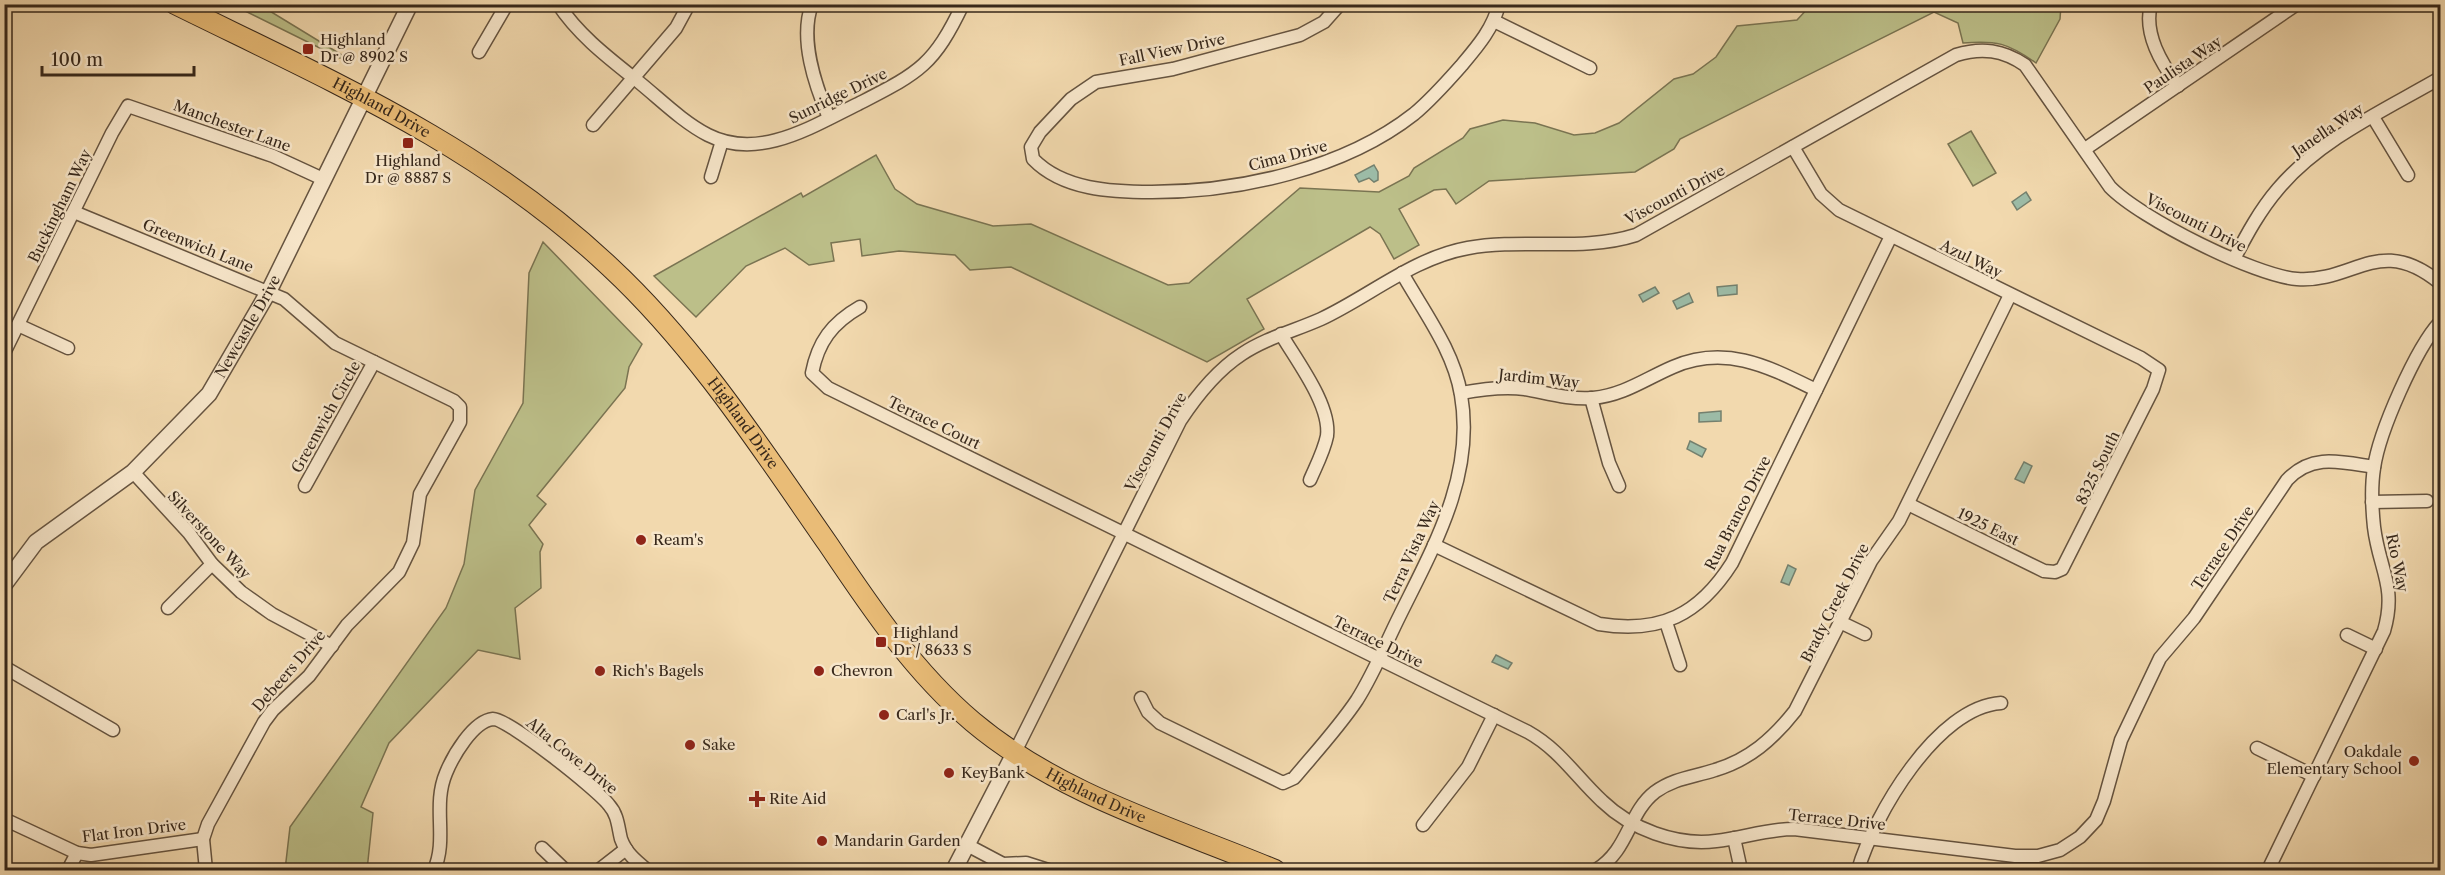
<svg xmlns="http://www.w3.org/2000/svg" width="2445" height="875" viewBox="0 0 2445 875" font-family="'Libre Caslon Text',serif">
<rect width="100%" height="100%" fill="#f2d9ae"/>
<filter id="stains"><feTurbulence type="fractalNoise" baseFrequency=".00333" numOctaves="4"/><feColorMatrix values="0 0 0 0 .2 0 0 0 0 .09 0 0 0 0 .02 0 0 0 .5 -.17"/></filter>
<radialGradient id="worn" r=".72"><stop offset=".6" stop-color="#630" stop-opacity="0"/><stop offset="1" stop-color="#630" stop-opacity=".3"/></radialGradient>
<!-- green -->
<g fill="#bcbf89" stroke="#7a7452" stroke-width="1.5">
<path d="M233 5H260L350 60 340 58Z"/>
<path d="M1860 5H2061L2060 19 2036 63C2008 43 1996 40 1963 43L1958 23 1934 12 1680 139 1674 149 1635 172 1489 181 1456 204 1446 189 1434 190 1399 209 1419 245 1394 259 1380 234 1370 227 1247 299 1264 329 1207 362 1011 267 970 270 955 255 899 251 862 256 860 239 831 243 834 261 809 265 785 248 746 266 696 317 654 276 801 193 803 197 876 155 895 189 917 204 993 226 1031 224 1168 285 1189 283 1300 188 1379 192 1409 176 1414 168 1463 138 1470 129 1503 120 1535 123 1574 135 1595 133 1619 123 1674 79 1693 74 1716 57 1737 26 1797 20 1809 7 1843 11Z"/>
<path d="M1971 131 1996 173 1973 186 1948 144Z"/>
<path d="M543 242 642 344 629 367 625 388 537 496 546 504 529 525 543 544 540 552 541 588 515 608 520 659 478 650 389 743 361 807 373 813 367 870H285L290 827 446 608 464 564 475 490 523 403 529 273Z"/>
</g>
<!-- water -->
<g fill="#9cbba6" stroke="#74806e" stroke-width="1.5">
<path d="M1374 165 1378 172V180L1374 182 1369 178 1359 182 1355 175Z"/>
<path d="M2026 192 2031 200 2017 210 2012 202Z"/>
<path d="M1737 285V294L1718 296 1717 287Z"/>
<path d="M1655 287 1659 293 1643 302 1639 295Z"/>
<path d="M1689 293 1693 302 1677 309 1673 301Z"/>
<path d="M1721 411V421L1699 422V413Z"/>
<path d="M1690 441 1706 449 1702 457 1687 449Z"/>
<path d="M2024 462 2032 466 2024 483 2015 479Z"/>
<path d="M1788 565 1796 569 1789 585 1781 582Z"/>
<path d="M1496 655 1512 663 1508 669 1492 662Z"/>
</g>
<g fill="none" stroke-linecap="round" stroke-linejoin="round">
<!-- minor casing -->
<g stroke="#665440" stroke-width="15">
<g id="minor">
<path d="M558 4C579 36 610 59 640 83 662 101 683 122 708 135 759 161 813 126 858 104 918 73 933 67 963 4"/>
<path d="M812 4C799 39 815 85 829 118"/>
<path d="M1340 4 1324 22 1300 35 1173 69 1096 82 1071 99 1040 132 1031 147 1033 159C1063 190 1112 192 1152 192 1239 192 1344 169 1414 114 1431 100 1446 83 1461 66 1477 47 1493 29 1499 4"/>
<path d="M2151 4C2143 34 2162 64 2178 86"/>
<path d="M1494 21 1590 68"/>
<path d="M479 52 507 4"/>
<path d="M2373 117 2408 175"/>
<path d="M593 125 676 28 689 4"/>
<path d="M1793 147 1821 194 1839 210 2141 358 2159 370 2153 389 2062 569 2055 572 2044 571 1908 504"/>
<path d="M2085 149 2297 4"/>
<path d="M711 177 722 141"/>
<path d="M74 212 284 299 335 343 454 401 460 407V422L420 494 413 543 399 572 347 625 309 676 273 710 264 722 208 824 203 839 206 870"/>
<path d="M2234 259C2247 234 2260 210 2278 189 2320 139 2385 110 2440 78"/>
<path d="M860 307C832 323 818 342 812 373L828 388 1528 732C1560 750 1576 777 1602 801 1631 829 1676 846 1716 841 1743 838 1767 829 1794 829L2015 856H2038L2060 850 2080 837 2096 820 2104 801 2121 740 2160 658 2194 618 2287 480C2312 453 2341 462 2374 467"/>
<path d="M18 325 68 348"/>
<path d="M1281 334C1296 360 1331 405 1327 436 1324 451 1316 466 1310 480"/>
<path d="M4 353 112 133 128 106 273 156 323 179"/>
<path d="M1461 393C1482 389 1503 386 1525 389 1547 393 1570 400 1593 398 1624 395 1645 379 1673 367 1726 344 1769 367 1816 390"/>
<path d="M1591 398 1609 463 1619 486"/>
<path d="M133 472 189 533 212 564 241 592 272 614 332 646"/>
<path d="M305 486 374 362"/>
<path d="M2372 502 2427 501"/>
<path d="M1434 545 1599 624C1660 634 1699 615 1732 563L1891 236"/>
<path d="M168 608 212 564"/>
<path d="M1666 622 1680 665"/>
<path d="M1840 622 1865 634"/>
<path d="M2347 635 2376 649"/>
<path d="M4 667 113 730"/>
<path d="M1141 698 1148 712 1160 723 1283 783 1294 778C1315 753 1339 727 1357 700 1374 673 1386 643 1400 615 1434 546 1475 475 1461 395 1454 351 1424 312 1402 273"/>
<path d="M2257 748 2314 776"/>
<path d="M1015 752 1180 421C1197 395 1216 371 1242 354 1266 338 1294 331 1321 319 1370 296 1413 258 1468 248 1523 238 1583 252 1636 235L1956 55C1982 47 2003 50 2025 65L2110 187C2140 218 2255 276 2297 279 2355 283 2379 233 2440 283"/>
<path d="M4 819 77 853 91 855 203 839"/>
<path d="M1423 825 1468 767 1494 715"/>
<path d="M1734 838 1741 870"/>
<path d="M969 846 1003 864 1026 863 1048 870"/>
<path d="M542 848 565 870"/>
<path d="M68 870 77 853"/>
<path d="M434 870C448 839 432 806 446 773 453 756 473 721 493 719 507 718 598 790 609 805 618 815 618 827 621 839 626 853 636 861 647 870"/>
<path d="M599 870 626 849"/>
<path d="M1596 870C1629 850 1628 813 1655 792 1674 778 1694 777 1715 770 1749 760 1773 739 1795 711L1871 561 1899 521 2010 295"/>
<path d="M1858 870C1874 815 1937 707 2001 703"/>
<path d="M2268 870 2384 631C2397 586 2379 569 2374 527 2372 508 2371 487 2374 468 2379 432 2416 348 2440 322"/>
</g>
</g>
<!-- tertiary casing -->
<g stroke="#665440" stroke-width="18">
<g id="tertiary">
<path id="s1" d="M4 585 36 542 133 472 209 394 269 291 410 4"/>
<path d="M954 870 1015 752"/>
</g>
</g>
<!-- primary casing -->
<g stroke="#37281b" stroke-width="22">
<g id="primary">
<path id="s2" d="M175 4C331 81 482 146 610 267 696 347 761 448 828 544 871 608 914 672 973 722 1060 795 1172 827 1275 870"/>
</g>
</g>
<!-- minor -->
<use href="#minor" stroke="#f7e6ca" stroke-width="12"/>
<!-- tertiary -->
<use href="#tertiary" stroke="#f7e6ca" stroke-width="15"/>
<!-- primary -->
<use href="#primary" stroke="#e9bc77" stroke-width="20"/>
</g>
<!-- markers -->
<g fill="#8f2418" stroke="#f7e6ca" stroke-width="2">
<rect x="302" y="43" width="12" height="12" rx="3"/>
<rect x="402" y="137" width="12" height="12" rx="3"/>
<circle cx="641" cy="540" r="6"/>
<rect x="875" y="636" width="12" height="12" rx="3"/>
<circle cx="600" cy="671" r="6"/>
<circle cx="819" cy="671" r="6"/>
<circle cx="884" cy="715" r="6"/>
<circle cx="690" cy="745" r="6"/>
<circle cx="2414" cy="761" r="6"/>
<circle cx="949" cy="773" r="6"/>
<path d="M754 790h6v6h6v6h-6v6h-6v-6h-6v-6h6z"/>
<circle cx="822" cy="841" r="6"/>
</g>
<g text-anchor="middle" stroke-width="5" stroke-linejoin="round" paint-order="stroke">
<!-- poi labels -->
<g font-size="15" fill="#37281b" stroke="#f7e6ca" text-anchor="start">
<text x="320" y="45">Highland<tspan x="320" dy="17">Dr @ 8902 S</tspan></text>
<text x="408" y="166" text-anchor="middle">Highland<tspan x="408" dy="17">Dr @ 8887 S</tspan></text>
<text x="653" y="545">Ream's</text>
<text x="893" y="638">Highland<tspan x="893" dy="17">Dr / 8633 S</tspan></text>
<text x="612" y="676">Rich's Bagels</text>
<text x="831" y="676">Chevron</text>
<text x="896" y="720">Carl's Jr.</text>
<text x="702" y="750">Sake</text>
<text x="2402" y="757" text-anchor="end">Oakdale<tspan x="2402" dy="17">Elementary School</tspan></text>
<text x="961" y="778">KeyBank</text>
<text x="769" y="804">Rite Aid</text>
<text x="834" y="846">Mandarin Garden</text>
</g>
<!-- street labels -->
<g font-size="15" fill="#37281b" stroke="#f7e6ca">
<text transform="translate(1172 50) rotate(-12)" y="5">Fall View Drive</text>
<text transform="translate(2183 65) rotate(-34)" y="5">Paulista Way</text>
<text transform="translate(838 96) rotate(-26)" y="5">Sunridge Drive</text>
<text dy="5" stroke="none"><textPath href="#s2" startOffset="231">Highland Drive</textPath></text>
<text transform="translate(232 126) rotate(20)" y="5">Manchester Lane</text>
<text transform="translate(2328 130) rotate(-34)" y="5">Janella Way</text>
<text transform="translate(1288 156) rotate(-15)" y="5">Cima Drive</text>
<text transform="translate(1675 195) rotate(-28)" y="5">Viscounti Drive</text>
<text transform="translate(60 206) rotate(-64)" y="5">Buckingham Way</text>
<text transform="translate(2196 223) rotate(27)" y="5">Viscounti Drive</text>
<text transform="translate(198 246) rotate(22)" y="5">Greenwich Lane</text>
<text transform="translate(1971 259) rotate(26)" y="5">Azul Way</text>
<text dy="5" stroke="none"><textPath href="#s1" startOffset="360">Newcastle Drive</textPath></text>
<text transform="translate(1539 379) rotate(6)" y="5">Jardim Way</text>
<text transform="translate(326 417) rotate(-61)" y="5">Greenwich Circle</text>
<text transform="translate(934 423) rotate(26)" y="5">Terrace Court</text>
<text dy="5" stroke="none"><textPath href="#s2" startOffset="716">Highland Drive</textPath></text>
<text transform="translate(1156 442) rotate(-61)" y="5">Viscounti Drive</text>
<text transform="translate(2098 468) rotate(-64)" y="5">8325 South</text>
<text transform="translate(1738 513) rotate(-63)" y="5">Rua Branco Drive</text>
<text transform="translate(1988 527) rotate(26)" y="5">1925 East</text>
<text transform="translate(209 535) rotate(47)" y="5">Silverstone Way</text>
<text transform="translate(2223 548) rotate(-56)" y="5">Terrace Drive</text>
<text transform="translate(1412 552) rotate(-65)" y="5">Terra Vista Way</text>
<text transform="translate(2397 563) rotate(78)" y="5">Rio Way</text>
<text transform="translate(1835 603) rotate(-63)" y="5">Brady Creek Drive</text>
<text transform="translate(1378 642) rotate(26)" y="5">Terrace Drive</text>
<text transform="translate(289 671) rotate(-49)" y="5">Debeers Drive</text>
<text transform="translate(572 756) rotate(39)" y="5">Alta Cove Drive</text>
<text dy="5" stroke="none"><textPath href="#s2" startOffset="1238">Highland Drive</textPath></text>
<text transform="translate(1837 820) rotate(6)" y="5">Terrace Drive</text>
<text transform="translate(134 831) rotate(-7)" y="5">Flat Iron Drive</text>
</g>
</g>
<!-- margin -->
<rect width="2445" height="875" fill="none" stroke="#f2d9ae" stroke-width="24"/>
<rect x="6" y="6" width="2433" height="863" fill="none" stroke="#37281b" stroke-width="3"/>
<rect x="12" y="12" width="2421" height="851" fill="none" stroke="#37281b" stroke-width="1.5"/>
<!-- scale -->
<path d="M42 66v9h152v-9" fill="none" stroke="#37281b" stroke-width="3"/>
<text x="51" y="66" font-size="18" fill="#37281b" stroke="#f7e6ca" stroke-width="4.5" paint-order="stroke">100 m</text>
<rect width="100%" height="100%" filter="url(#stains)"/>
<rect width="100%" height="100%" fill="url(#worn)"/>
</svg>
